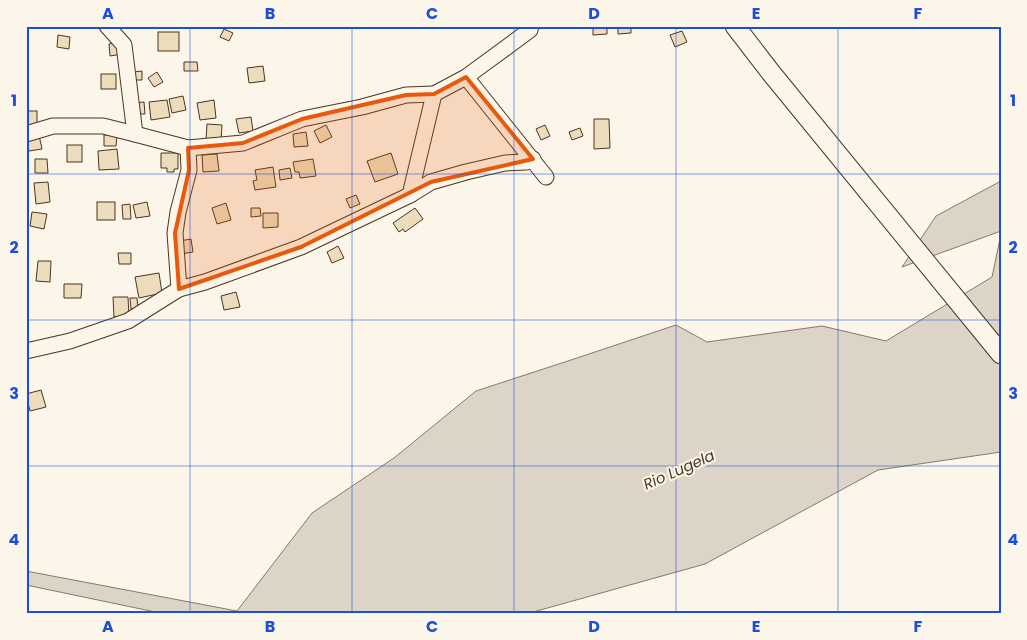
<svg xmlns="http://www.w3.org/2000/svg" width="1027" height="640" viewBox="0 0 1027 640" font-family="Poppins,sans-serif">
<rect width="100%" height="100%" fill="#fbf6e9"/>
<!-- water -->
<g fill="#dcd4c6" stroke="#887966">
<path d="M1001 181V231L902 267 936 216Z"/>
<path d="M1001 234V452L878 470 705 564 526 614H165L26 585V571L237 611 312 513 394 458 476 391 577 358 676 325 707 342 822 326 886 341 992 277Z"/>
</g>
<!-- building -->
<g fill="#ecdcbc" stroke="#4a3520">
<path d="M593 26H607V34L593 35Z"/>
<path d="M618 26H631V33L618 34Z"/>
<path d="M224 29 233 33 229 41 220 37Z"/>
<path d="M682 31 687 42 675 47 670 35Z"/>
<rect x="158" y="32" width="21" height="19"/>
<path d="M58 35 70 37 69 49 57 47Z"/>
<path d="M120 42 122 54 110 56 109 44Z"/>
<path d="M184 62H197L198 71H184Z"/>
<path d="M263 66 265 81 249 83 247 68Z"/>
<path d="M142 71V80H134L133 72Z"/>
<path d="M157 72 163 82 154 87 148 78Z"/>
<rect x="101" y="74" width="15" height="15"/>
<path d="M183 96 186 110 172 113 169 99Z"/>
<path d="M167 100 170 117 151 120 149 102Z"/>
<path d="M214 100 216 118 200 120 197 103Z"/>
<path d="M144 102 145 114H134L133 103Z"/>
<rect x="26" y="111" width="11" height="17"/>
<path d="M251 117 253 131 239 133 236 119Z"/>
<path d="M594 119H609L610 148 594 149Z"/>
<path d="M207 124 222 125 221 141 206 140Z"/>
<path d="M326 125 332 137 320 143 314 131Z"/>
<path d="M545 125 550 136 541 140 536 129Z"/>
<path d="M580 128 583 136 572 140 569 132Z"/>
<path d="M306 132 308 146 294 147 293 134Z"/>
<path d="M39 135 42 149 29 151 26 137Z"/>
<path d="M104 135H117L116 146H104Z"/>
<rect x="67" y="145" width="15" height="17"/>
<path d="M117 149 119 169 99 170 98 151Z"/>
<path d="M161 153H178V169H174V172H167V168H161Z"/>
<path d="M391 153 398 174 375 182 367 161Z"/>
<path d="M217 154 219 171 203 172 202 155Z"/>
<path d="M35 159H47L48 173H35Z"/>
<path d="M313 159 316 176 300 178 299 172H295L293 162Z"/>
<path d="M273 167 276 187 255 190 253 181 257 180 255 170Z"/>
<path d="M290 168 292 178 280 180 279 170Z"/>
<path d="M48 182 50 202 36 204 34 183Z"/>
<path d="M356 195 360 204 350 208 346 199Z"/>
<rect x="97" y="202" width="18" height="18"/>
<path d="M147 202 150 216 136 218 133 205Z"/>
<path d="M226 203 231 220 217 224 212 208Z"/>
<path d="M130 204 131 219H123L122 205Z"/>
<path d="M251 208H260L261 216 251 217Z"/>
<path d="M415 208 423 219 405 232 403 229 399 232 393 223Z"/>
<path d="M32 212 47 214 44 229 30 226Z"/>
<path d="M263 213H278V227L263 228Z"/>
<path d="M191 239 193 252 181 254 179 241Z"/>
<path d="M338 246 344 258 332 263 327 252Z"/>
<path d="M118 253H131V264H119Z"/>
<path d="M38 261H51L50 282 36 281Z"/>
<path d="M159 273 162 293 139 298 135 277Z"/>
<path d="M64 284H82L81 298H64Z"/>
<path d="M236 292 240 307 224 310 221 296Z"/>
<path d="M113 297H128L129 316 114 317Z"/>
<path d="M130 298H137L138 309H131Z"/>
<path d="M41 390 46 407 30 411 26 394Z"/>
</g>
<g fill="none" stroke-linecap="round" stroke-linejoin="round">
<!-- minor casing -->
<g stroke="#4a3520" stroke-width="17">
<g id="minor">
<path d="M531 26 530 30 466 77 546 177"/>
<path d="M26 134 53 126H103L135 134 124 45 107 26"/>
<path d="M135 134 188 148 243 143 302 119 362 107 406 95 434 94"/>
<path d="M188 148 189 170 178 212 175 233 179 289 205 282 301 247 410 195 434 94 466 77"/>
<path d="M410 195 431 182 466 172 505 163 526 162 533 159"/>
<path d="M26 351 70 341 128 321 179 289"/>
</g>
</g>
<!-- major casing -->
<g stroke="#4a3520" stroke-width="21">
<path id="major" d="M735 26 772 74 1001 354"/>
</g>
<!-- minor -->
<use href="#minor" stroke="#fbf6e9" stroke-width="15"/>
<!-- major -->
<use href="#major" stroke="#fbf6e9" stroke-width="19"/>
</g>
<!-- marked area -->
<path fill="#e8590c" fill-opacity="0.2" stroke="#e8590c" stroke-width="4" stroke-linejoin="round" d="M466 77 533 159 431 182 301 247 179 289 175 233 189 170 188 148 243 143 302 119 406 95 434 94Z"/>
<!-- grid -->
<path fill="none" stroke="#1d4ed8" stroke-width="1" stroke-opacity="0.55" d="M190 26V614M352 26V614M514 26V614M676 26V614M838 26V614M26 174H1001M26 320H1001M26 466H1001"/>
<g text-anchor="middle" stroke-width="4" stroke-linejoin="round" paint-order="stroke">
<!-- water labels -->
<g font-size="15" font-style="italic" fill="#4a3520" stroke="#fbf6e9">
<text transform="translate(679 470) rotate(-24)" y="5">Rio Lugela</text>
</g>
</g>
<!-- border -->
<rect width="1027" height="640" fill="none" stroke="#fbf6e9" stroke-width="55"/>
<rect x="28" y="28" width="972" height="584" fill="none" stroke="#1d4ed8" stroke-width="2"/>
<g font-size="16" text-anchor="middle" font-weight="bold" fill="#1d4ed8">
<text x="108" y="19">A</text>
<text x="270" y="19">B</text>
<text x="432" y="19">C</text>
<text x="594" y="19">D</text>
<text x="756" y="19">E</text>
<text x="918" y="19">F</text>
<text x="14" y="106">1</text>
<text x="1013" y="106">1</text>
<text x="14" y="253">2</text>
<text x="1013" y="253">2</text>
<text x="14" y="399">3</text>
<text x="1013" y="399">3</text>
<text x="14" y="545">4</text>
<text x="1013" y="545">4</text>
<text x="108" y="632">A</text>
<text x="270" y="632">B</text>
<text x="432" y="632">C</text>
<text x="594" y="632">D</text>
<text x="756" y="632">E</text>
<text x="918" y="632">F</text>
</g>
</svg>
